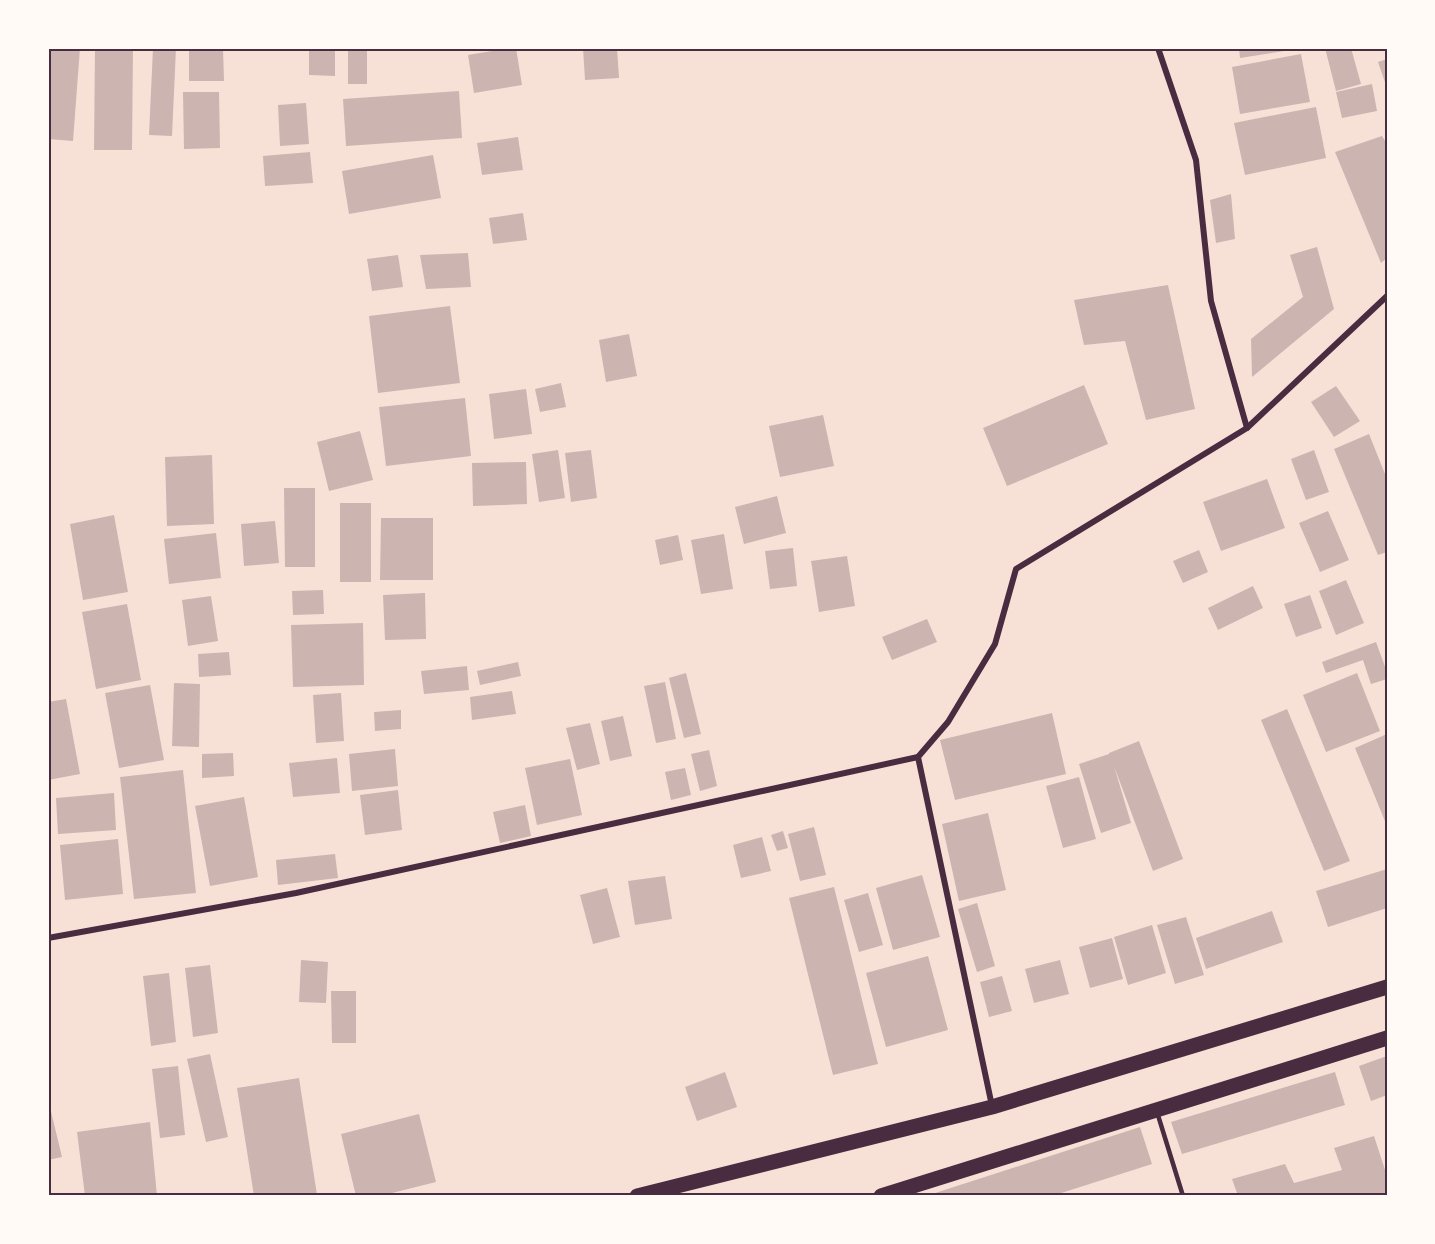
<svg xmlns="http://www.w3.org/2000/svg" width="1435" height="1244" viewBox="0 0 1435 1244" font-family="Ubuntu,sans-serif">
<rect width="100%" height="100%" fill="#f7e1d7"/>
<!-- building -->
<g fill="#ccb4b1">
<path d="M50 48H80L73 141 48 139Z"/>
<path d="M95 48H133L132 150H94Z"/>
<path d="M153 48H176L172 136 149 135Z"/>
<path d="M189 48H223L224 81H189Z"/>
<path d="M309 48H335V76L309 75Z"/>
<rect x="348" y="48" width="19" height="36"/>
<path d="M510 48H516L522 85 474 93 468 55Z"/>
<path d="M583 48H617L619 78 585 80Z"/>
<path d="M1239 48H1297V49L1240 58Z"/>
<path d="M1325 48H1351L1361 84 1336 91Z"/>
<path d="M1301 54 1310 102 1240 114 1232 67Z"/>
<path d="M1387 59V88L1378 62Z"/>
<path d="M1372 84 1377 111 1342 118 1336 92Z"/>
<path d="M459 91 462 138 346 146 343 99Z"/>
<path d="M183 92H219L220 148 184 149Z"/>
<path d="M306 103 309 144 280 146 278 105Z"/>
<path d="M1316 107 1326 158 1245 175 1234 123Z"/>
<path d="M1382 136 1387 144V258L1381 263 1335 152Z"/>
<path d="M518 137 523 170 482 175 477 143Z"/>
<path d="M310 152 313 183 265 186 263 156Z"/>
<path d="M433 155 441 198 349 214 342 171Z"/>
<path d="M1231 194 1235 239 1216 243 1210 200Z"/>
<path d="M523 213 527 240 493 244 489 218Z"/>
<path d="M1317 247 1334 309 1252 377 1251 339 1303 297 1290 255Z"/>
<path d="M468 253 471 287 426 289 420 255Z"/>
<path d="M398 255 403 287 372 291 367 259Z"/>
<path d="M1168 285 1195 409 1146 420 1125 341 1084 345 1074 300Z"/>
<path d="M450 306 460 383 378 393 369 316Z"/>
<path d="M629 334 637 376 606 382 599 340Z"/>
<path d="M561 383 566 407 540 412 535 389Z"/>
<path d="M1084 385 1108 444 1007 486 983 428Z"/>
<path d="M1336 386 1360 421 1334 437 1311 402Z"/>
<path d="M526 389 532 434 494 439 489 394Z"/>
<path d="M465 398 471 456 386 466 379 407Z"/>
<path d="M823 415 834 466 780 477 769 426Z"/>
<path d="M360 431 373 480 329 491 317 442Z"/>
<path d="M1369 434 1387 479V552L1378 555 1334 449Z"/>
<path d="M558 450 565 498 539 502 532 454Z"/>
<path d="M591 450 597 498 571 502 565 453Z"/>
<path d="M1314 450 1329 492 1306 500 1291 459Z"/>
<path d="M212 455 214 524 167 526 165 457Z"/>
<path d="M526 462 527 504 473 506 472 463Z"/>
<path d="M1267 479 1285 528 1221 551 1203 502Z"/>
<path d="M284 488H315V567H285Z"/>
<path d="M777 496 786 533 744 544 735 507Z"/>
<rect x="340" y="503" width="31" height="79"/>
<path d="M1328 511 1349 560 1320 572 1299 523Z"/>
<path d="M114 515 128 592 83 600 70 524Z"/>
<path d="M381 518H433V580H380Z"/>
<path d="M275 521 279 563 244 566 241 524Z"/>
<path d="M216 533 221 578 169 584 164 539Z"/>
<path d="M724 534 733 589 701 594 691 540Z"/>
<path d="M678 535 683 560 660 565 655 540Z"/>
<path d="M793 548 797 586 770 589 765 551Z"/>
<path d="M1199 550 1208 572 1183 583 1173 561Z"/>
<path d="M847 556 855 606 819 612 811 561Z"/>
<path d="M1346 580 1364 623 1336 635 1319 591Z"/>
<path d="M1253 586 1263 608 1218 630 1208 608Z"/>
<path d="M323 590 324 614 293 615 292 591Z"/>
<path d="M425 593 426 639 385 640 383 595Z"/>
<path d="M1310 595 1322 628 1296 637 1284 604Z"/>
<path d="M211 596 218 641 188 646 182 600Z"/>
<path d="M127 604 141 680 96 689 82 612Z"/>
<path d="M927 619 937 642 892 660 882 637Z"/>
<path d="M363 623 364 685 293 687 291 625Z"/>
<path d="M1376 642 1387 672V679L1371 684 1363 660 1326 673 1322 662Z"/>
<path d="M229 652 231 675 199 677 198 654Z"/>
<path d="M518 662 521 676 480 685 477 671Z"/>
<path d="M467 666 469 690 424 694 421 671Z"/>
<path d="M686 673 701 734 684 738 669 678Z"/>
<path d="M1357 673 1380 731 1326 752 1303 695Z"/>
<path d="M665 682 676 739 656 743 644 686Z"/>
<path d="M174 683 200 684 199 747 172 746Z"/>
<path d="M150 685 164 760 119 768 105 693Z"/>
<path d="M512 691 516 714 472 720 470 697Z"/>
<path d="M341 693 344 741 316 743 313 695Z"/>
<path d="M66 699 80 774 48 780V702Z"/>
<path d="M1287 709 1350 861 1324 871 1261 720Z"/>
<path d="M401 710V729L375 731 374 712Z"/>
<path d="M1052 713 1066 774 955 800 940 740Z"/>
<path d="M623 716 632 756 610 761 601 721Z"/>
<path d="M590 723 600 764 577 770 566 728Z"/>
<path d="M1387 734V826L1355 748Z"/>
<path d="M1139 741 1183 859 1153 871 1114 766 1131 823 1101 833 1079 764 1109 754V753Z"/>
<path d="M395 749 398 786 352 791 349 754Z"/>
<path d="M709 750 717 786 700 791 691 754Z"/>
<path d="M233 753 234 776 202 778V754Z"/>
<path d="M337 758 340 793 293 797 289 763Z"/>
<path d="M570 759 582 815 537 825 525 768Z"/>
<path d="M685 768 691 795 671 800 665 772Z"/>
<path d="M183 770 196 893 134 899 120 777Z"/>
<path d="M1079 777 1096 839 1063 848 1046 786Z"/>
<path d="M398 790 402 830 365 835 360 795Z"/>
<path d="M114 793 116 830 58 834 56 798Z"/>
<path d="M244 797 258 877 210 886 195 806Z"/>
<path d="M525 805 531 836 500 843 493 812Z"/>
<path d="M988 813 1006 890 959 901 942 824Z"/>
<path d="M814 827 826 875 800 881 788 834Z"/>
<path d="M783 831 788 848 777 851 771 835Z"/>
<path d="M762 837 771 871 741 878 733 845Z"/>
<path d="M118 839 123 894 65 900 60 845Z"/>
<path d="M335 854 338 878 278 885 276 860Z"/>
<path d="M1387 869V908L1328 927 1316 891Z"/>
<path d="M922 875 940 937 893 950 876 888Z"/>
<path d="M665 876 672 919 635 925 628 881Z"/>
<path d="M834 887 878 1064 833 1075 789 898Z"/>
<path d="M607 888 620 937 593 944 580 895Z"/>
<path d="M868 893 883 945 859 952 844 900Z"/>
<path d="M977 903 995 966 977 972 958 909Z"/>
<path d="M1272 911 1283 942 1206 969 1196 938Z"/>
<path d="M1186 917 1204 975 1175 984 1157 925Z"/>
<path d="M1152 925 1166 973 1128 985 1114 937Z"/>
<path d="M1112 938 1123 979 1090 988 1079 947Z"/>
<path d="M928 956 948 1030 886 1047 866 973Z"/>
<path d="M301 960 328 962 326 1003 299 1002Z"/>
<path d="M1060 960 1069 994 1034 1003 1025 969Z"/>
<path d="M210 965 218 1033 193 1037 185 968Z"/>
<path d="M169 973 176 1042 151 1046 143 976Z"/>
<path d="M1002 976 1012 1011 989 1017 980 982Z"/>
<path d="M331 991H356V1043H332Z"/>
<path d="M210 1054 228 1137 206 1142 187 1059Z"/>
<path d="M1387 1056V1095L1371 1101 1359 1066Z"/>
<path d="M178 1066 185 1135 160 1138 152 1069Z"/>
<path d="M725 1072 737 1107 697 1121 685 1087Z"/>
<path d="M1335 1072 1345 1105 1182 1154 1171 1122Z"/>
<path d="M299 1078 317 1195 254 1196 237 1088Z"/>
<path d="M48 1099 62 1157 48 1160Z"/>
<path d="M419 1114 436 1182 380 1196H356L341 1134Z"/>
<path d="M150 1122 157 1196H85L77 1132Z"/>
<path d="M1140 1127 1152 1164 1052 1196H926Z"/>
<path d="M1374 1136 1387 1176V1196H1238L1232 1179 1285 1164 1294 1183 1342 1170 1334 1148Z"/>
</g>
<g fill="none" stroke-linecap="round" stroke-linejoin="round">
<!-- service -->
<path stroke="#4a2c40" stroke-width="4.5" d="M1157 1112 1183 1196"/>
<!-- minor -->
<g stroke="#4a2c40" stroke-width="6">
<path d="M1158 48 1196 160 1211 301 1247 428"/>
<path d="M48 938 296 893 918 757"/>
<path d="M992 1106 918 757 948 722 995 644 1016 569 1247 428 1387 296"/>
</g>
<!-- primary -->
<g stroke="#4a2c40" stroke-width="15">
<path d="M637 1196 992 1107 1387 987"/>
<path d="M881 1196 1387 1038"/>
</g>
</g>
<!-- border -->
<rect width="1435" height="1244" fill="none" stroke="#fffaf5" stroke-width="99"/>
<rect x="50" y="50" width="1336" height="1144" fill="none" stroke="#4a2c40" stroke-width="2"/>
</svg>
